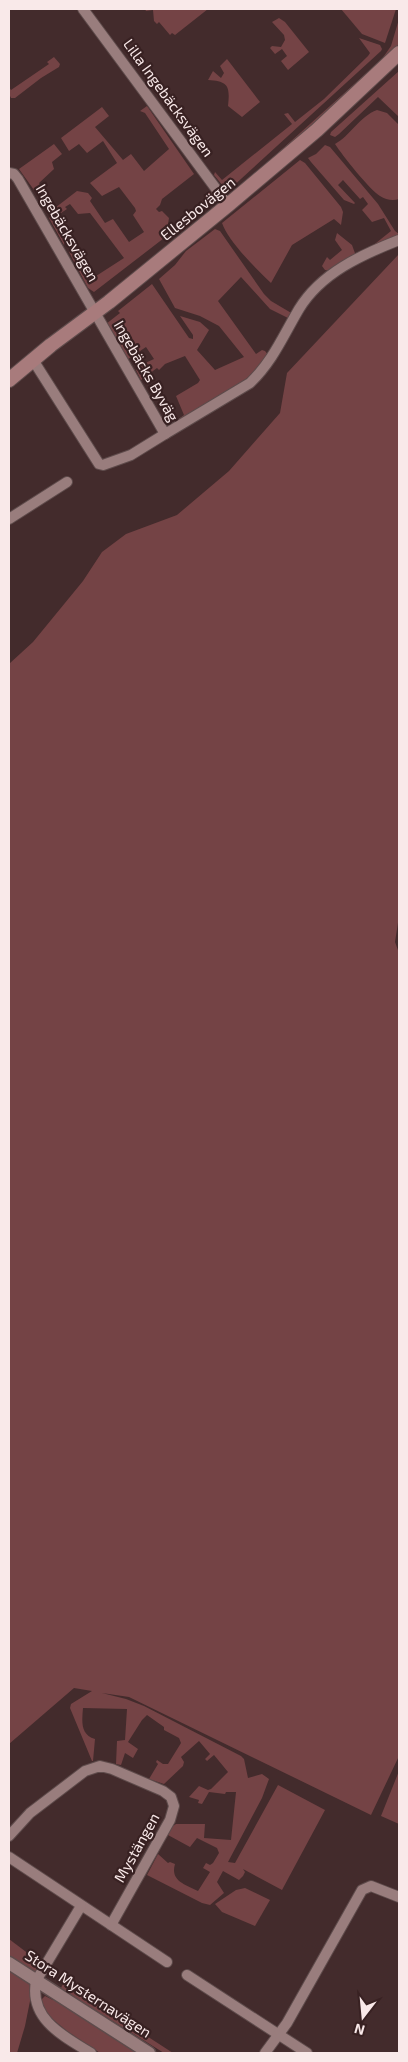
<svg xmlns="http://www.w3.org/2000/svg" width="408" height="2062" viewBox="0 0 408 2062" font-family="'Exo 2',sans-serif">
<rect width="100%" height="100%" fill="#432b2c"/>
<!-- green -->
<g fill="#744345">
<path d="M145 9H208L175 35 172 33 170 35 159 22 157 24 154 21 153 10 146 11Z"/>
<path d="M341 9H396L385 43 362 34Z"/>
<path d="M279 18 285 22 309 52 288 70 281 61 287 56 282 49 275 54 270 48 272 46 281 47 285 40 284 35 272 22Z"/>
<path d="M399 19V44L394 49 350 94 248 180 382 59 391 46Z"/>
<path d="M359 38 380 45 382 49 381 51 230 189 223 186 214 175 215 172 222 180 292 124 284 114 288 113 295 122 324 99 368 56 370 53Z"/>
<path d="M54 57 60 64 59 67 41 78 15 98H11L9 94V87L11 90 49 64 47 62Z"/>
<path d="M227 59 260 102 242 117 228 106C230 87 229 81 208 80L213 71 221 78 224 73 220 66Z"/>
<path d="M399 71V117L378 97 339 134 335 137 330 135 331 132Z"/>
<path d="M147 106 194 174 162 199 160 205 156 209 159 212 162 211 169 218 168 224 173 230 196 212 208 192 214 193 216 198 94 292 88 288 69 252 72 249 93 278 124 258 90 213 78 214 70 204 65 207 67 209 52 219 65 240 64 245 49 218 51 211 77 191 88 193 92 198 90 201 105 223 113 219 129 242 144 232 133 215 136 211 135 208 119 187 102 196 90 183 117 163 103 141 87 153 79 144 69 151 61 138 102 107 109 116 95 127 123 160 131 154 144 171 169 149 145 113 140 111Z"/>
<path d="M377 110 387 113 399 125V199C393 201 386 200 380 196 370 190 342 155 335 144 350 136 360 116 377 110Z"/>
<path d="M54 144 62 154 52 162 54 169 39 183 40 185 34 190 19 169Z"/>
<path d="M325 145 330 147 378 204 395 231 399 234V238L371 247 391 231 384 218 372 222 362 210 368 204 363 197 360 199 343 180 338 185 355 203 354 204 344 200 311 162 308 158 316 154Z"/>
<path d="M300 160 305 163 341 207 343 212 341 225 334 219 292 245 271 283C257 270 228 241 222 223Z"/>
<path d="M215 229 220 231 264 294 271 301 293 314 290 319 270 309 241 277 218 301 256 354 262 350 265 351 270 357C244 386 208 403 175 422L184 415 176 396 198 383 200 380 185 356 165 364 159 370 157 368 141 380 136 370 143 364 154 359 146 347 128 359 106 324 120 313 118 311 152 284 189 338 193 339V335L180 316 200 322 209 330 197 350 215 370 244 357 219 326 200 316 175 308 159 279 175 265 186 251Z"/>
<path d="M337 233 352 245 356 256 331 271 325 270 322 266 327 257 330 260 342 250 335 240Z"/>
<path d="M399 254V916L395 942 399 953V1756L371 1815 129 1697 102 1693 126 1699 144 1706 241 1756 244 1759 248 1778 262 1774 269 1779 262 1798 228 1862 235 1863 278 1785 325 1810 282 1890 243 1869 245 1872 243 1876 239 1880 223 1871 217 1882 224 1893 210 1905 202 1903 147 1875 158 1854 168 1863 170 1862 175 1864C170 1881 185 1884 198 1891L210 1872 203 1868 206 1863 210 1865 213 1863 219 1853 217 1848 197 1838 190 1847 168 1835 170 1828 176 1824H205L204 1838 231 1840 236 1792H226L225 1794 209 1792 202 1804 198 1803 199 1800 189 1797 199 1786 208 1790 211 1789 228 1772 214 1755 207 1761 205 1759 210 1754 199 1741 181 1757 184 1762 183 1766 164 1784 149 1779 158 1764 156 1762 157 1760 163 1764H168L181 1743 179 1738 164 1730V1727L147 1715 142 1720 128 1742 138 1749 133 1758 125 1753 121 1765 116 1764 117 1741 125 1740 127 1709 83 1708C82 1721 80 1735 95 1739L93 1761H92L70 1708 71 1704 92 1691 74 1688 9 1744V664L33 642 83 581 102 552 126 534 177 515 229 471 280 413 287 373Z"/>
<path d="M399 1771V1824L381 1816Z"/>
<path d="M245 1888 270 1900 255 1926 222 1912 215 1904 236 1890Z"/>
<path d="M9 1939 38 1961 25 2026 17 2053H9Z"/>
<path d="M63 1984 68 1985 173 2053H164L63 1990 61 1988Z"/>
<path d="M45 1996 53 2000 54 1998 140 2053H100L67 2031 44 2012 41 2000Z"/>
</g>
<g fill="none" stroke-linecap="round" stroke-linejoin="round">
<!-- minor casing -->
<g stroke="#5e4b4b" stroke-width="12">
<g id="minor">
<path d="M83 9 228 205"/>
<path d="M9 173 14 174 18 179 165 434 250 383C273 361 283 336 299 309 321 273 361 255 399 240"/>
<path d="M33 360 99 464 103 465 131 455 165 434"/>
<path d="M9 519 67 482"/>
<path d="M9 1836 30 1813 85 1771 100 1766 112 1769 163 1791 171 1797 174 1806 170 1820 111 1925"/>
<path d="M9 1857 167 1962"/>
<path d="M81 1906 36 1981C29 2019 63 2036 91 2053"/>
<path d="M187 1975 307 2053"/>
<path d="M265 2053 287 2023 362 1890 371 1886 399 1897"/>
</g>
</g>
<!-- tertiary casing -->
<g stroke="#5e4b4b" stroke-width="15">
<path id="tertiary" d="M9 1963 149 2053"/>
</g>
<!-- secondary casing -->
<g stroke="#5e4b4b" stroke-width="16">
<path id="secondary" d="M9 380 51 345 109 302 228 205 317 130 399 53"/>
</g>
<!-- minor -->
<use href="#minor" stroke="#997d7d" stroke-width="10"/>
<!-- tertiary -->
<use href="#tertiary" stroke="#997d7d" stroke-width="12"/>
<!-- secondary -->
<use href="#secondary" stroke="#a87b7c" stroke-width="14"/>
</g>
<g text-anchor="middle" stroke-width="4.5" stroke-linejoin="round" paint-order="stroke">
<!-- street labels -->
<g font-size="15" fill="#f9e9e9" stroke="#382122">
<text transform="translate(168 98) rotate(54)" y="5">Lilla Ingebäcksvägen</text>
<text transform="translate(198 209) rotate(-39)" y="5">Ellesbovägen</text>
<text transform="translate(67 233) rotate(60)" y="5">Ingebäcksvägen</text>
<text transform="translate(146 371) rotate(60)" y="5">Ingebäcks Byväg</text>
<text transform="translate(137 1848) rotate(-61)" y="5">Mystängen</text>
<text transform="translate(88 1994) rotate(33)" y="5">Stora Mysternavägen</text>
</g>
</g>
<!-- border -->
<rect width="408" height="2062" fill="none" stroke="#f9e9e9" stroke-width="20"/>
<!-- north arrow -->
<g transform="translate(363 2017) rotate(196)" stroke="#382122" stroke-width="4" paint-order="stroke">
<path d="M0-4L9 19L0 12L-9 19Z" fill="#f9e9e9"/>
<text y="-8" font-size="14" font-weight="bold" text-anchor="middle" fill="#f9e9e9">N</text>
</g>
</svg>
